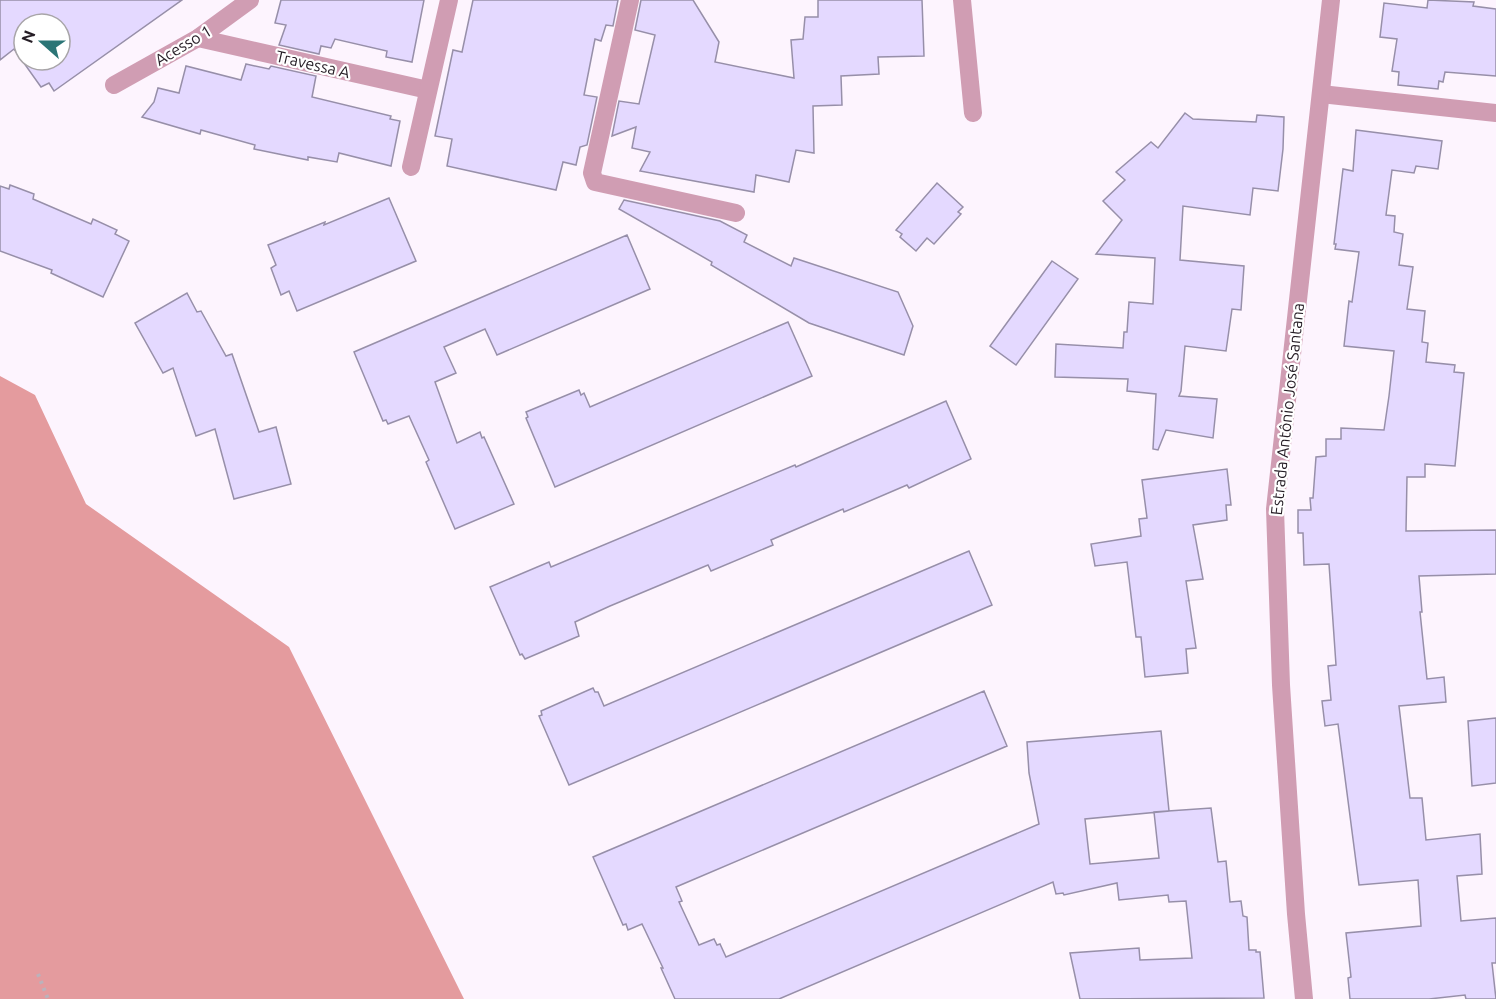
<svg xmlns="http://www.w3.org/2000/svg" width="1496" height="999" viewBox="0 0 1496 999" font-family="Ubuntu,sans-serif">
<rect width="100%" height="100%" fill="#fdf4fe"/>
<!-- forest -->
<path fill="#e49b9e" d="M0 376 35 395 86 504 289 647 464 999H0Z"/>
<!-- building -->
<g fill="#e4d9ff" stroke="#978fa9" stroke-width="1.5" fill-rule="evenodd">
<path d="M0 0H182L54 91 49 83 41 87 14 49 0 60ZM24 24H60V60H24Z"/>
<path d="M281 0H424L412 62 386 57 387 51 335 39 331 48 321 46 319 54 279 45 286 25 275 23Z"/>
<path d="M473 0H618L613 26 606 25 601 41 595 39 584 95 597 97 587 145 580 147 576 165 563 162 556 190 447 166 452 139 435 136 453 50 462 52Z"/>
<path d="M641 0H693L719 42 715 62 794 78 791 40 803 39 805 17H818V0H922L924 56 878 57 879 74 841 76 842 105 813 106 814 153 796 150 789 182 756 175 754 192 640 171 650 152 632 148 636 127 612 136 619 101 639 104 655 35 635 30Z"/>
<path d="M1428 0 1474 2 1473 6 1496 9V76L1445 72 1443 82 1439 81 1438 89 1398 85 1399 72 1392 71 1397 39 1380 37 1384 3 1427 8Z"/>
<path d="M246 64 269 69 271 66 316 76 312 97 391 116 390 119 400 121 391 166 339 153 337 162 308 157V160L254 149 255 145 201 130 200 134 142 117 154 102 158 88 179 93 186 66 241 80Z"/>
<path d="M1185 113 1193 119 1256 122 1257 115 1284 117 1283 149 1278 191 1253 188 1250 215 1183 206 1180 260 1244 266 1241 310 1232 309 1226 351 1185 346 1181 391 1179 396 1217 399 1213 438 1166 430 1158 450 1153 449 1156 394 1127 391 1128 379 1055 377 1056 344 1123 348 1124 332H1127L1129 302 1153 304 1155 258 1096 254 1122 220 1103 201 1125 180 1116 172 1151 142 1158 148Z"/>
<path d="M1356 130 1442 141 1438 169 1416 166 1414 173 1392 170 1386 215 1395 216 1394 232 1403 234 1399 265 1413 267 1407 309 1425 311 1422 342 1428 343 1426 362 1455 365 1454 372 1464 373 1455 466 1425 464V477H1407L1406 531 1496 530V574L1419 576 1422 612H1420L1427 679 1444 677 1446 702 1399 706 1410 798H1422L1426 840 1480 834 1482 874 1457 876 1461 921 1496 918V963H1492L1496 999H1466L1465 995 1429 999H1350L1348 978 1351 977 1346 933 1421 926 1418 880 1359 885 1338 724 1325 726 1322 701 1331 700 1328 666 1336 665 1329 564 1304 565 1303 533H1298V510H1311L1310 498H1313L1316 457 1326 456V439H1341V428L1384 430 1389 396 1394 351 1344 346 1349 301 1352 302 1359 252 1335 249 1336 244H1334L1343 169 1353 171Z"/>
<path d="M937 183 963 207 958 212 961 214 934 244 927 238 916 251 900 237 902 234 896 230Z"/>
<path d="M10 185 34 194 33 199 91 224 93 219 117 230 115 234 129 241 103 297 51 273 52 270 0 251V186L9 189Z"/>
<path d="M389 198 416 261 297 311 289 291 281 295 271 268 276 265 268 245 325 222 324 225Z"/>
<path d="M624 200 720 221 747 235 744 242 791 266 794 258 898 292 913 326 904 355 809 323 711 265 712 262 619 209Z"/>
<path d="M627 235 650 289 497 355 485 329 444 347 456 373 435 382 457 443 480 432 482 438 484 437 514 504 455 529 426 462 429 460 409 416 388 424 386 420 383 421 354 352Z"/>
<path d="M1052 261 1078 279 1016 365 990 346Z"/>
<path d="M187 293 197 312 201 311 226 356 232 354 259 432 276 427 291 484 234 499 215 429 196 436 173 368 163 373 135 323Z"/>
<path d="M788 322 812 376 555 487 526 418 528 417 526 412 579 390 581 395 584 393 590 407Z"/>
<path d="M946 401 971 459 909 488 907 485 844 512 843 509 771 540 773 545 711 571 708 565 610 606 575 622 579 636 525 659 522 654 520 655 490 587 549 562 551 567 795 465 796 467Z"/>
<path d="M1227 469 1231 505H1226L1227 520 1193 525 1203 579 1186 581 1196 648 1186 649 1188 673 1145 677 1141 637H1136L1127 562 1095 566 1091 544 1141 536 1139 519 1147 518 1142 480Z"/>
<path d="M969 551 992 605 569 785 539 716 542 715 541 711 593 688 595 692H598L604 706Z"/>
<path d="M984 691 1007 746 676 887 682 901 679 902 699 945 714 939 717 945 720 944 726 957 1039 824 1029 773 1027 742 1161 731 1169 811 1085 819 1090 864 1159 858 1154 812 1211 808 1218 862 1226 861 1230 902 1241 901 1243 916 1247 917 1249 950H1256V952H1260L1264 998 1080 999 1070 953 1139 948 1140 960 1192 958 1186 901 1169 902 1168 895 1119 900 1117 883 1064 895 1063 893 1056 894 1053 882 779 999H675L661 968H663L642 924 628 930 626 924 623 925 593 857Z"/>
<path d="M1496 718V783L1472 786 1468 721Z"/>
</g>
<g fill="none" stroke-linecap="round" stroke-linejoin="round">
<!-- path -->
<path stroke="#bbb2bb" stroke-width="4" stroke-dasharray="3 4.5" stroke-linecap="butt" d="M38 974 48 999"/>
<!-- minor -->
<g stroke="#d09db3" stroke-width="18">
<path d="M630 0 592 173 595 182 736 213"/>
<path d="M962 0 973 113"/>
<path d="M198 38 428 90"/>
<path d="M114 85 198 38 250 0"/>
<path d="M1321 94 1496 113"/>
<path d="M411 167 449 0"/>
<path d="M1304 999 1296 914 1281 685 1275 509 1331 0"/>
</g>
</g>
<g text-anchor="middle" stroke-width="4.5" stroke-linejoin="round" paint-order="stroke">
<!-- street labels -->
<g font-size="16" fill="#251d25" stroke="#fff">
<text transform="translate(183 45) rotate(-31)" y="6">Acesso 1</text>
<text transform="translate(313 64) rotate(13)" y="6">Travessa A</text>
<text transform="translate(1287 409) rotate(-84)" y="6">Estrada Antônio José Santana</text>
</g>
</g>
<!-- north arrow -->
<g transform="translate(42 42) rotate(291)"><circle r="28" fill="#ffffff" stroke="#a8a5a8" stroke-width="1.5"/>
<path d="M0-4.5L10 22L0 15L-10 22Z" fill="#2b7576"/>
<text y="-9" font-size="16" font-weight="bold" text-anchor="middle" fill="#251d25">N</text>
</g>
</svg>
